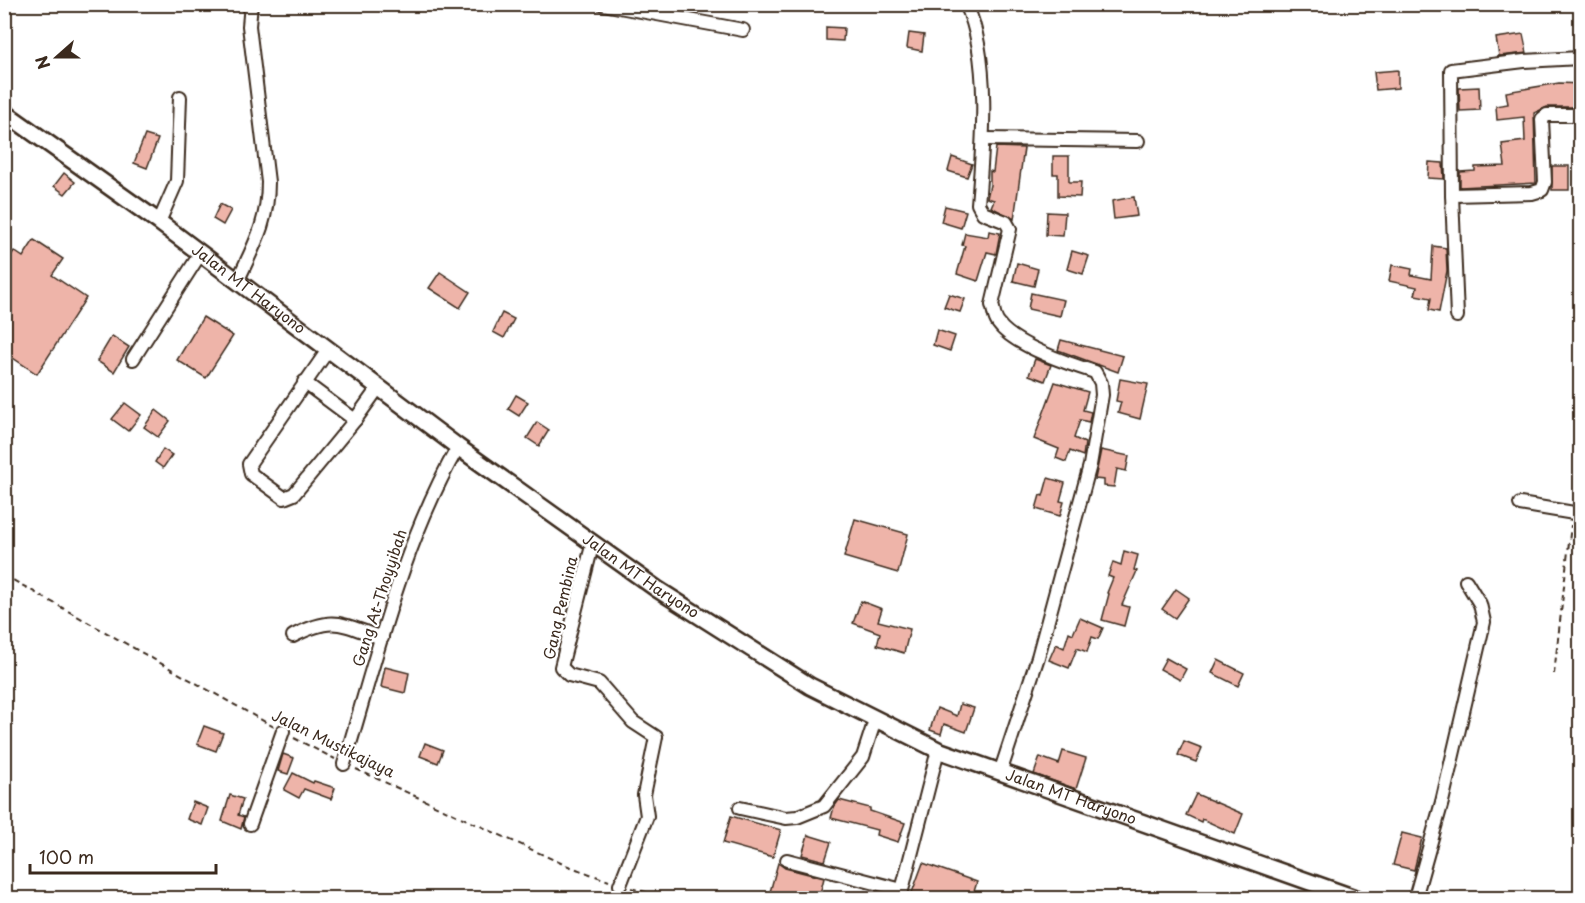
<svg xmlns="http://www.w3.org/2000/svg" width="1585" height="903" viewBox="0 0 1585 903" font-family="'Playpen Sans',sans-serif">
<rect width="100%" height="100%" fill="#fff"/>
<filter id="ink" filterUnits="userSpaceOnUse"><feTurbulence type="fractalNoise" baseFrequency=".0167" numOctaves="2"/><feDisplacementMap in="SourceGraphic" scale="12" xChannelSelector="R" yChannelSelector="G"/><feConvolveMatrix kernelMatrix="1 2 1 2 8 2 1 2 1" color-interpolation-filters="sRGB"/></filter>
<g filter="url(#ink)">
<!-- building -->
<g fill="#eeb4a9" stroke="#3b2a1e" stroke-width="1.5">
<path d="M826 27 844 28 843 41 826 40Z"/>
<path d="M909 33 924 35 922 51 907 48Z"/>
<path d="M1523 34 1527 53 1499 56 1496 38Z"/>
<path d="M1398 70V88L1376 90 1374 72Z"/>
<path d="M1559 83 1581 84V107H1547L1534 113 1536 183 1460 187V172L1475 171V167L1505 166 1502 144 1525 141 1524 117 1497 120 1496 106 1508 104 1506 92Z"/>
<path d="M1479 87 1480 110 1460 111 1459 88Z"/>
<path d="M145 135 158 139 147 168 134 163Z"/>
<path d="M996 147 1024 148 1014 219 991 207 994 200 987 198 990 185V171L993 172Z"/>
<path d="M1053 156H1069V182H1081L1080 197 1058 196V174H1053Z"/>
<path d="M952 157 972 164 967 177 948 171Z"/>
<path d="M1429 162 1443 163 1444 179 1428 178Z"/>
<rect x="1552" y="166" width="17" height="24"/>
<path d="M64 173 75 182 65 194 54 186Z"/>
<path d="M1134 197 1137 216 1114 219 1112 201Z"/>
<path d="M220 204 231 210 223 225 213 219Z"/>
<path d="M945 206 966 211 961 228 941 222Z"/>
<path d="M1047 212 1065 213 1063 236 1046 235Z"/>
<path d="M989 231 1000 233 996 254 987 252 978 281 957 274 965 246 962 245 965 233 988 237Z"/>
<path d="M34 240 63 259 52 275 86 298 37 374 4 352V266L14 251 23 257Z"/>
<path d="M1433 246 1446 248 1447 271 1439 312 1429 310 1431 298 1415 295 1417 287 1389 281 1392 265 1412 269 1411 275 1431 279Z"/>
<path d="M1072 251 1089 256 1083 274 1067 269Z"/>
<path d="M1017 263 1038 269 1034 286 1013 281Z"/>
<path d="M440 272 470 292 460 308 429 288Z"/>
<path d="M1031 293 1064 300 1060 316 1028 309Z"/>
<path d="M949 294 965 299 960 312 944 307Z"/>
<path d="M502 313 514 319 504 338 493 332Z"/>
<path d="M203 317 233 336 206 378 177 360Z"/>
<path d="M937 330 955 336 950 351 933 345Z"/>
<path d="M112 336 129 347 114 372 97 361Z"/>
<path d="M1061 340 1123 356 1118 372 1058 350Z"/>
<path d="M1035 359 1051 365 1045 381 1029 375Z"/>
<path d="M1120 379 1148 384 1140 419 1118 413 1121 402 1116 401Z"/>
<path d="M1055 382 1088 392 1083 410 1091 412 1089 422 1080 420 1074 438 1085 443 1083 456 1070 451 1066 462 1056 458 1059 449 1034 439Z"/>
<path d="M516 395 528 402 519 416 508 409Z"/>
<path d="M125 403 141 415 128 431 112 419Z"/>
<path d="M156 410 170 421 158 437 144 427Z"/>
<path d="M537 422 549 430 539 446 527 438Z"/>
<path d="M163 449 172 455 163 468 155 462Z"/>
<path d="M1101 450 1129 456 1126 471 1117 469 1114 487 1104 486V480L1095 479Z"/>
<path d="M1048 478 1065 483 1060 501 1064 502 1060 516 1036 509 1040 495 1043 496Z"/>
<path d="M855 519 908 534 898 573 844 557Z"/>
<path d="M1124 551 1138 555 1134 570 1137 571 1122 605 1129 607 1124 626 1102 620 1109 594 1107 593 1113 578 1108 576 1113 562 1121 565Z"/>
<path d="M1176 589 1189 598 1175 618 1162 609Z"/>
<path d="M861 601 882 609 878 621 910 629 904 653 877 645 880 633 853 623Z"/>
<path d="M1080 618 1103 628 1098 639 1092 637 1087 652 1077 648 1069 668 1049 660 1056 644 1064 648 1069 632 1073 634Z"/>
<path d="M1166 658 1186 669 1180 680 1160 669Z"/>
<path d="M1218 660 1244 673 1238 686 1212 673Z"/>
<path d="M385 667 409 673 405 693 381 687Z"/>
<path d="M960 704 974 708 966 732 944 724 941 734 930 730 937 708 957 716Z"/>
<path d="M204 726 223 733 216 751 197 744Z"/>
<path d="M1184 741 1202 748 1196 762 1178 755Z"/>
<path d="M425 743 443 750 438 763 420 756Z"/>
<path d="M1063 751 1086 758 1076 789 1034 774 1040 757 1059 764Z"/>
<path d="M283 754 294 758 288 774 278 771Z"/>
<path d="M293 773 313 783 314 781 335 788 331 799 304 789 299 798 284 790Z"/>
<path d="M1196 794 1243 814 1235 834 1202 819 1201 822 1186 815Z"/>
<path d="M230 795 243 799 238 815 244 817 241 829 222 821Z"/>
<path d="M839 800 870 808V811L905 823 898 842 876 835 877 830 831 818 834 807Z"/>
<path d="M193 802 208 808 202 825 187 819Z"/>
<path d="M731 816 781 830 773 857 723 843Z"/>
<path d="M1402 833 1422 838 1414 870 1393 865Z"/>
<path d="M808 835 831 842 825 861 802 855Z"/>
<path d="M778 863 785 868 824 878 819 898H794L770 892Z"/>
<path d="M923 863 977 882 972 898H910Z"/>
</g>
<g fill="none" stroke-linecap="round" stroke-linejoin="round">
<!-- minor casing -->
<g stroke="#3b2a1e" stroke-width="16">
<g id="minor">
<path d="M603 4 743 30"/>
<path d="M966 4C991 58 983 146 978 204L983 213 1006 222 1010 229 992 305C994 310 994 318 998 323 1013 345 1069 364 1095 372L1101 383 1102 395 1090 465 1038 657 1000 773"/>
<path d="M984 139 1138 141"/>
<path d="M1452 195 1532 193 1542 190 1545 182 1542 119 1547 115H1580"/>
<path d="M159 222 177 181 180 97"/>
<path d="M237 282C254 245 268 223 268 182L249 26 251 4"/>
<path d="M1457 316 1452 195 1451 70 1524 61 1580 58"/>
<path d="M328 350 249 464 251 474 284 498 294 494 355 420 378 388"/>
<path d="M133 359 200 254"/>
<path d="M304 382 355 420"/>
<path d="M1520 504 1580 514"/>
<path d="M593 542 561 667 569 675 599 683 633 722 656 737 644 795 647 816 620 885"/>
<path d="M293 636C335 615 340 624 382 638"/>
<path d="M344 764C377 656 402 545 458 447"/>
<path d="M740 808 786 818 797 817 824 806 863 757 875 720"/>
<path d="M250 824 283 731"/>
<path d="M787 860 902 890"/>
<path d="M900 898 938 750"/>
<path d="M1415 898 1442 802 1484 622 1480 604 1466 581"/>
</g>
</g>
<!-- major casing -->
<g stroke="#3b2a1e" stroke-width="20">
<g id="major">
<path id="s1" d="M4 112 159 222 458 447 657 589 810 686 938 750 1355 898"/>
</g>
</g>
<!-- path -->
<g stroke="#3b2a1e" stroke-width="2" stroke-dasharray="6 4.5" stroke-linecap="butt">
<path d="M4 575 274 727"/>
<path d="M1554 674 1571 525"/>
<path d="M294 738 335 759"/>
<path d="M356 769 563 864 609 881"/>
<path d="M631 888 667 898"/>
</g>
<!-- minor -->
<use href="#minor" stroke="#fff" stroke-width="12"/>
<!-- major -->
<use href="#major" stroke="#fff" stroke-width="15"/>
</g>
</g>
<g text-anchor="middle" stroke-width="4.5" stroke-linejoin="round" paint-order="stroke">
<!-- street labels -->
<g font-size="15" fill="#3b2a1e" stroke="#fff">
<text dy="5" stroke="none"><textPath href="#s1" startOffset="302">Jalan MT Haryono</textPath></text>
<text dy="5" stroke="none"><textPath href="#s1" startOffset="788">Jalan MT Haryono</textPath></text>
<text transform="translate(380 598) rotate(-72)" y="5">Gang At-Thoyyibah</text>
<text transform="translate(561 608) rotate(-77)" y="5">Gang Pembina</text>
<text transform="translate(333 744) rotate(26)" y="5">Jalan Mustikajaya</text>
<text dy="5" stroke="none"><textPath href="#s1" startOffset="1274">Jalan MT Haryono</textPath></text>
</g>
</g>
<!-- margin -->
<rect width="1585" height="903" fill="none" stroke="#fff" stroke-width="24"/>
<rect x="12" y="12" width="1561" height="879" fill="none" stroke="#3b2a1e" stroke-width="2" filter="url(#ink)"/>
<!-- north arrow -->
<g transform="translate(57 57) rotate(249)" stroke="#ffffff" stroke-width="4.5" paint-order="stroke">
<path d="M0-4.5L10 22L0 15L-10 22Z" fill="#3b2a1e"/>
<text y="-9" font-size="16" font-weight="bold" text-anchor="middle" fill="#3b2a1e">N</text>
</g>
<!-- scale -->
<path d="M30 864v9h186v-9" fill="none" stroke="#3b2a1e" stroke-width="3"/>
<text x="39" y="864" font-size="18" fill="#3b2a1e" stroke="#ffffff" stroke-width="4.5" paint-order="stroke">100 m</text>
</svg>
